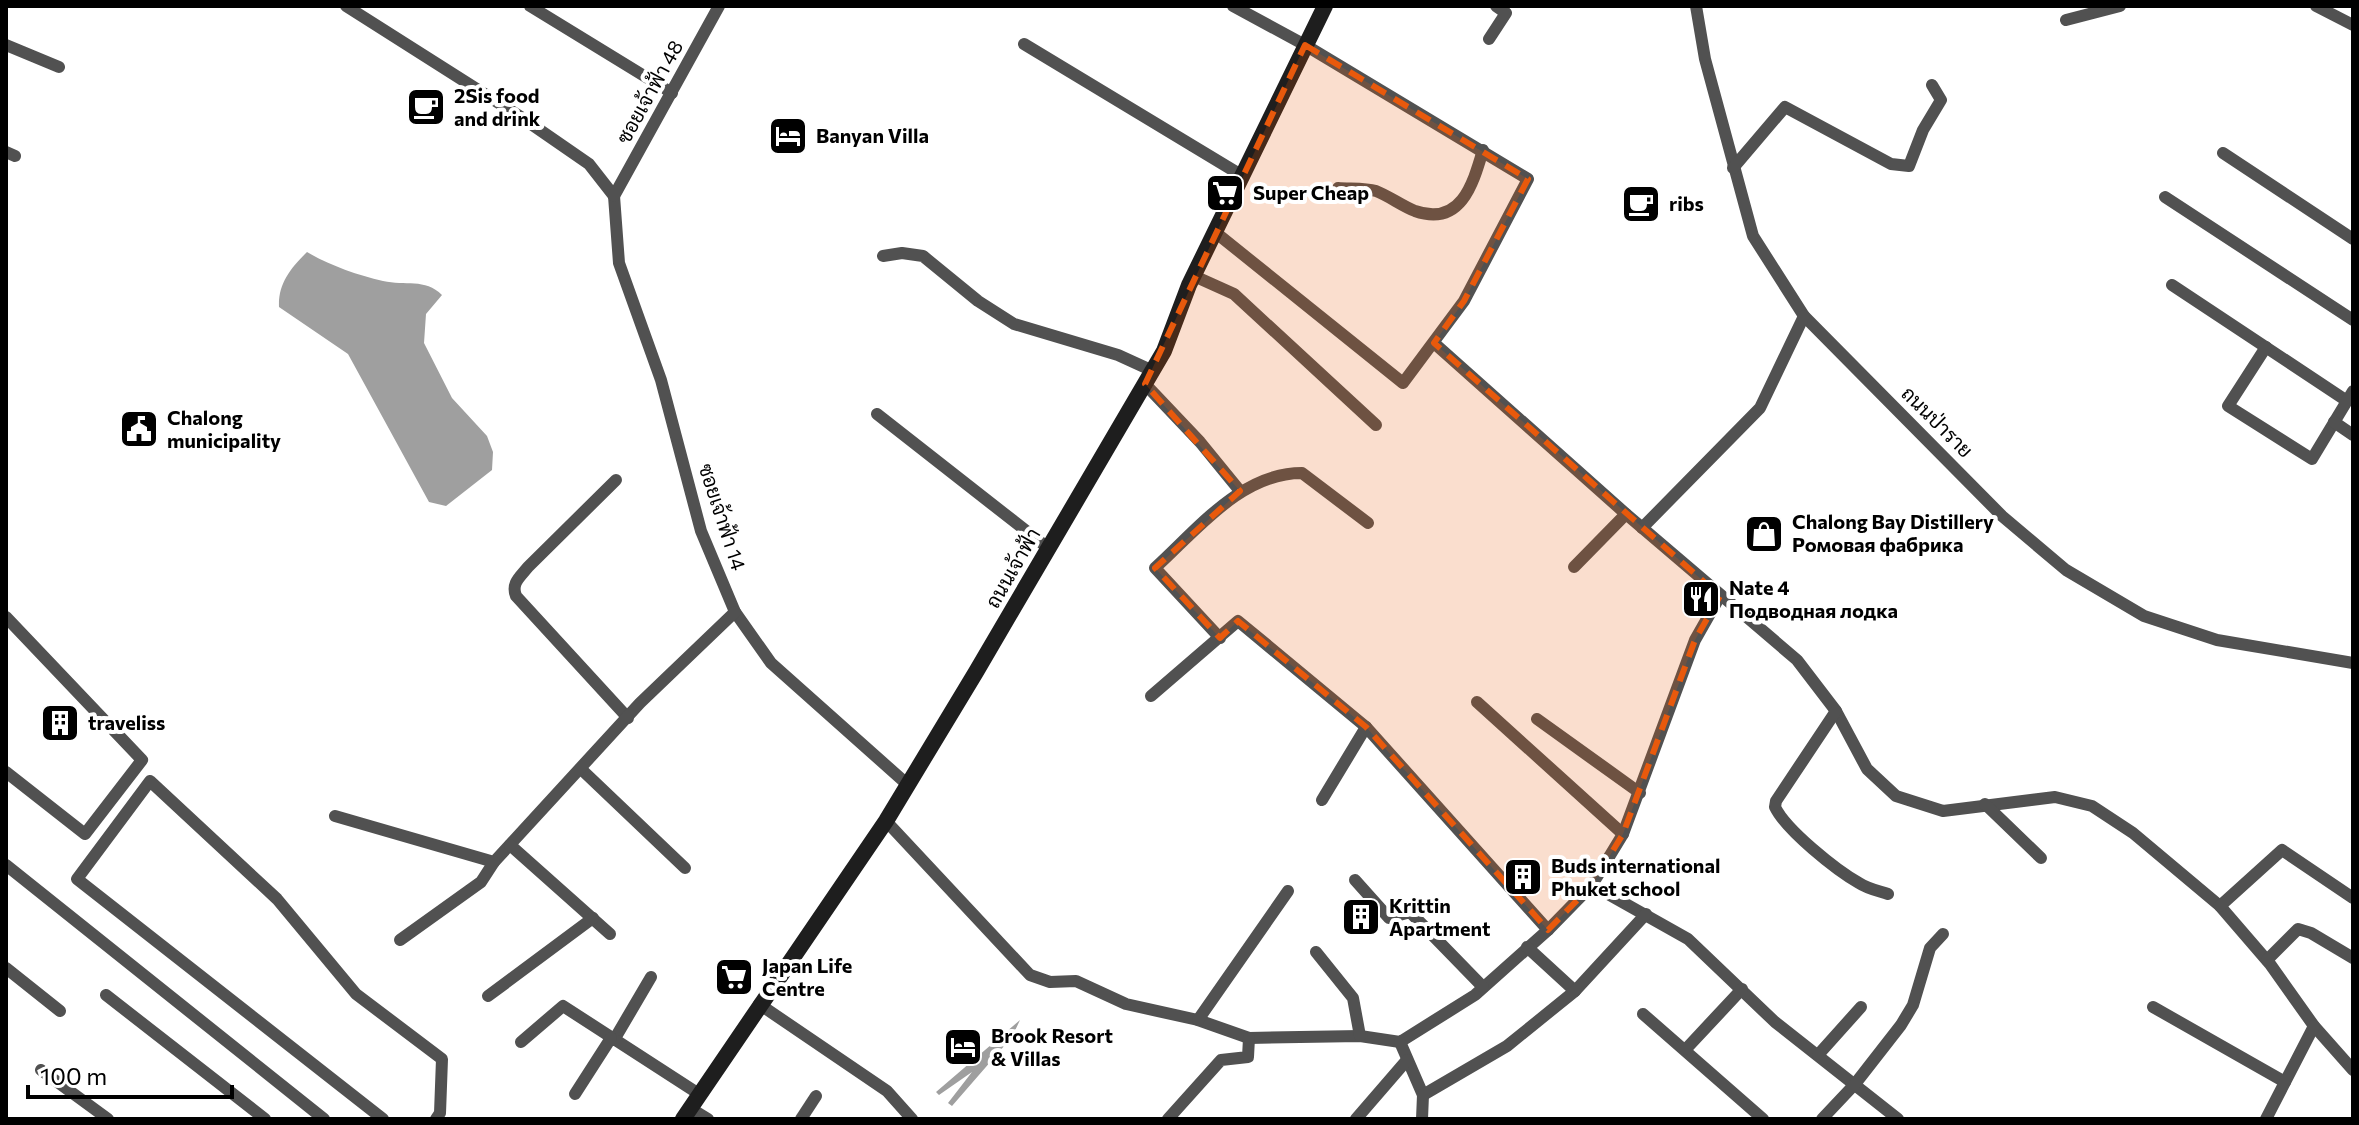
<svg xmlns="http://www.w3.org/2000/svg" width="2359" height="1125" viewBox="0 0 2359 1125" font-family="Commissioner,Sarabun,sans-serif">
<rect width="100%" height="100%" fill="#fff"/>
<!-- water -->
<g fill="#9f9f9f">
<path d="M307 252C329 265 357 275 383 281 405 286 425 278 442 295L426 314 424 343 452 398 487 436 493 452 492 470 446 506 429 502 348 354 279 307C278 283 291 268 307 252Z"/>
<path d="M1020 1020 1012 1037 952 1106 948 1103 972 1072 939 1095 936 1092Z"/>
</g>
<g fill="none" stroke-linecap="round" stroke-linejoin="round">
<!-- minor -->
<g stroke="#515151" stroke-width="12">
<path d="M346 6 521 117 589 164 614 196"/>
<path d="M530 6 672 93"/>
<path d="M1696 6 1705 59 1753 236 1804 316 2002 516 2066 570 2144 616 2217 640 2353 663"/>
<path d="M2316 6 2353 25"/>
<path d="M2066 20 2120 6"/>
<path d="M1489 39 1506 13 1496 6"/>
<path d="M1024 44 1241 175"/>
<path d="M6 45 59 67"/>
<path d="M6 152 15 156"/>
<path d="M2223 153 2353 239"/>
<path d="M1733 168 1785 107 1891 164 1909 166 1923 130 1941 100 1932 85"/>
<path d="M1338 188C1350 189 1365 188 1376 191 1389 196 1402 206 1415 211 1461 227 1473 184 1483 150"/>
<path d="M614 196 619 263 661 380 701 531 735 612 771 663 908 785"/>
<path d="M614 196 719 6"/>
<path d="M2165 197 2353 320"/>
<path d="M1215 232 1403 383 1464 301 1528 179 1305 45 1233 6"/>
<path d="M883 256 902 253 923 256 978 301 1014 324 1118 355 1153 371"/>
<path d="M1194 276 1234 294 1376 425"/>
<path d="M2172 285 2347 401"/>
<path d="M1434 343 1626 514 1797 660 1836 711 1867 769 1896 796 1943 811 2055 797 2092 806 2133 833 2220 906 2270 964 2314 1026 2353 1070"/>
<path d="M2266 347 2228 406 2312 459 2353 391"/>
<path d="M1145 384 1200 442 1240 491"/>
<path d="M877 414 1048 548"/>
<path d="M2334 422 2353 435"/>
<path d="M616 480 528 567C520 577 511 583 516 596L628 718"/>
<path d="M1642 528 1760 408 1804 316"/>
<path d="M1574 567 1626 514"/>
<path d="M6 617 142 760 85 834 6 772"/>
<path d="M1220 638 1155 568C1197 530 1241 473 1302 473L1368 523"/>
<path d="M1151 696 1238 621 1366 727 1548 930"/>
<path d="M1477 702 1623 834"/>
<path d="M1836 711 1776 801 1775 807C1786 830 1836 870 1859 883 1868 889 1879 891 1888 894"/>
<path d="M1537 719 1640 793"/>
<path d="M581 769 685 868"/>
<path d="M1322 800 1366 727"/>
<path d="M1985 804 2041 858"/>
<path d="M335 816 494 862 640 703 735 612"/>
<path d="M886 821 1030 975 1050 982 1076 981 1126 1004 1198 1020 1249 1038 1360 1036 1400 1042 1475 995 1548 930 1592 885 1623 834 1695 640 1720 596"/>
<path d="M510 845 610 934"/>
<path d="M6 865 324 1119"/>
<path d="M1355 880 1389 918 1410 912 1483 987"/>
<path d="M1592 885 1688 939 1775 1022 1898 1119"/>
<path d="M2220 906 2282 850 2353 898"/>
<path d="M400 940 481 882 494 862"/>
<path d="M1527 947 1575 991"/>
<path d="M1316 952 1353 998 1360 1036"/>
<path d="M2267 960 2298 929 2311 933 2353 958"/>
<path d="M6 968 60 1011"/>
<path d="M106 995 265 1119"/>
<path d="M488 996 593 918"/>
<path d="M759 1004 887 1091 912 1119"/>
<path d="M2153 1007 2285 1082"/>
<path d="M1643 1014 1763 1119"/>
<path d="M1198 1020 1288 891"/>
<path d="M614 1040 651 977"/>
<path d="M521 1042 563 1006 699 1094"/>
<path d="M1400 1042 1423 1095 1422 1119"/>
<path d="M1686 1049 1742 989"/>
<path d="M1818 1055 1861 1007"/>
<path d="M41 1070 108 1119"/>
<path d="M575 1094 611 1038"/>
<path d="M1423 1095 1507 1046 1575 991 1646 914"/>
<path d="M690 1108 708 1119"/>
<path d="M383 1119 77 879 150 781 277 899 356 994 442 1059 440 1113 436 1119"/>
<path d="M801 1119 816 1096"/>
<path d="M1168 1119 1221 1060 1248 1057 1249 1038"/>
<path d="M1356 1119 1407 1060"/>
<path d="M1822 1119 1855 1084 1901 1025 1913 1005 1930 948 1943 934"/>
<path d="M2266 1119 2314 1026"/>
</g>
<!-- secondary -->
<path stroke="#1e1e1e" stroke-width="16" d="M683 1119 886 821 976 672 1164 351 1189 285 1325 6"/>
</g>
<!-- marked area -->
<path fill="#e8590c" fill-opacity="0.2" stroke="#e8590c" stroke-width="6" stroke-dasharray="16 10" stroke-linejoin="round" d="M1305 45 1528 179 1464 301 1434 343 1720 596 1695 640 1623 834 1592 885 1548 930 1366 727 1238 621 1220 638 1155 568 1240 491 1145 384Z"/>
<!-- icons -->
<defs>
<g id="cafe-square" transform="scale(2)"><rect x="-9" y="-9" width="18" height="18" rx="4" fill="#000" stroke="#fff"/><path d="M-5.5-4.5H6V0H3Q3 3.5 0 3.5H-2.5Q-5.5 3.5-5.5 0ZM3-3.2v2h1.7v-2ZM-6 4.5H4V6H-6Z" fill="#fff"/></g>
<g id="hotel-square" transform="scale(2)"><rect x="-9" y="-9" width="18" height="18" rx="4" fill="#000" stroke="#fff"/><path d="M-6-4.5h1.5V1H6V5H4.5V3h-9V5H-6ZM-4 0a1.8 1.8 0 1 1 3.6 0ZM.5 0V-2.5h3Q6-2.5 6 0Z" fill="#fff"/></g>
<g id="supermarket-square" transform="scale(2)"><rect x="-9" y="-9" width="18" height="18" rx="4" fill="#000" stroke="#fff"/><path d="M-6-5.5h2.5l.6 2H6L4.5 2H-2.5L-4.4-4H-6ZM-1.5 3.2a1.3 1.3 0 1 0 .1 0ZM3 3.2a1.3 1.3 0 1 0 .1 0Z" fill="#fff"/></g>
<g id="civic-square" transform="scale(2)"><rect x="-9" y="-9" width="18" height="18" rx="4" fill="#000" stroke="#fff"/><path d="M-.6-6.5H3V-4.5H.6V-3L4-1V1h2V6H-6V1h2V-1L-.6-3ZM-1.2 2.5V6h2.4V2.5Z" fill="#fff"/></g>
<g id="shop-square" transform="scale(2)"><rect x="-9" y="-9" width="18" height="18" rx="4" fill="#000" stroke="#fff"/><path d="M-5-2.5h2.3a2.7 3.5 0 0 1 5.4 0H5L5.5 6h-11ZM-1.5-2.5h3a1.5 2.3 0 0 0-3 0Z" fill="#fff"/></g>
<g id="restaurant-square" transform="scale(2)"><rect x="-9" y="-9" width="18" height="18" rx="4" fill="#000" stroke="#fff"/><path d="M-5-6h1v4h1v-4h1v4h1v-4h1v5L-1.5 .5V6h-2V.5L-5-1ZM5-6V6H3V1.5H1.5Q1.5-4 5-6Z" fill="#fff"/></g>
<g id="building-square" transform="scale(2)"><rect x="-9" y="-9" width="18" height="18" rx="4" fill="#000" stroke="#fff"/><path d="M-4-6H4V6H1V3H-1V6H-4ZM-2.5-4.3h1.7v1.8h-1.7ZM.8-4.3h1.7v1.8H.8ZM-2.5-1h1.7V.8h-1.7ZM.8-1h1.7V.8H.8Z" fill="#fff"/></g>
</defs>
<g fill-rule="evenodd">
<use href="#cafe-square" x="426" y="107"/>
<use href="#hotel-square" x="788" y="136"/>
<use href="#supermarket-square" x="1225" y="193"/>
<use href="#cafe-square" x="1641" y="204"/>
<use href="#civic-square" x="139" y="429"/>
<use href="#shop-square" x="1764" y="534"/>
<use href="#restaurant-square" x="1701" y="599"/>
<use href="#building-square" x="60" y="723"/>
<use href="#building-square" x="1523" y="877"/>
<use href="#building-square" x="1361" y="917"/>
<use href="#supermarket-square" x="734" y="977"/>
<use href="#hotel-square" x="963" y="1047"/>
</g>
<g text-anchor="middle" stroke-width="8" stroke-linejoin="round" paint-order="stroke">
<!-- street labels -->
<g font-size="20" fill="#000" stroke="#fff">
<text transform="translate(650 92) rotate(-61)" y="7">ซอยเจ้าฟ้า 48</text>
<text transform="translate(1937 422) rotate(45)" y="7">ถนนป่าราย</text>
<text transform="translate(722 517) rotate(72)" y="7">ซอยเจ้าฟ้า 14</text>
<text transform="translate(1013 568) rotate(-60)" y="7">ถนนเจ้าฟ้า</text>
</g>
<!-- poi labels -->
<g font-size="20" font-weight="bold" fill="#000" stroke="#fff" text-anchor="start">
<text x="454" y="103">2Sis food<tspan x="454" dy="23">and drink</tspan></text>
<text x="816" y="143">Banyan Villa</text>
<text x="1253" y="200">Super Cheap</text>
<text x="1669" y="211">ribs</text>
<text x="167" y="425">Chalong<tspan x="167" dy="23">municipality</tspan></text>
<text x="1792" y="529">Chalong Bay Distillery<tspan x="1792" dy="23">Ромовая фабрика</tspan></text>
<text x="1729" y="595">Nate 4<tspan x="1729" dy="23">Подводная лодка</tspan></text>
<text x="88" y="730">traveliss</text>
<text x="1551" y="873">Buds international<tspan x="1551" dy="23">Phuket school</tspan></text>
<text x="1389" y="913">Krittin<tspan x="1389" dy="23">Apartment</tspan></text>
<text x="762" y="973">Japan Life<tspan x="762" dy="23">Centre</tspan></text>
<text x="991" y="1043">Brook Resort<tspan x="991" dy="23">&amp; Villas</tspan></text>
</g>
</g>
<!-- border -->
<rect width="2359" height="1125" fill="none" stroke="#000000" stroke-width="16"/>
<!-- scale -->
<path d="M28 1085v12h204v-12" fill="none" stroke="#000000" stroke-width="4"/>
<text x="40" y="1085" font-size="24" fill="#000000" stroke="#ffffff" stroke-width="6" paint-order="stroke">100 m</text>
</svg>
